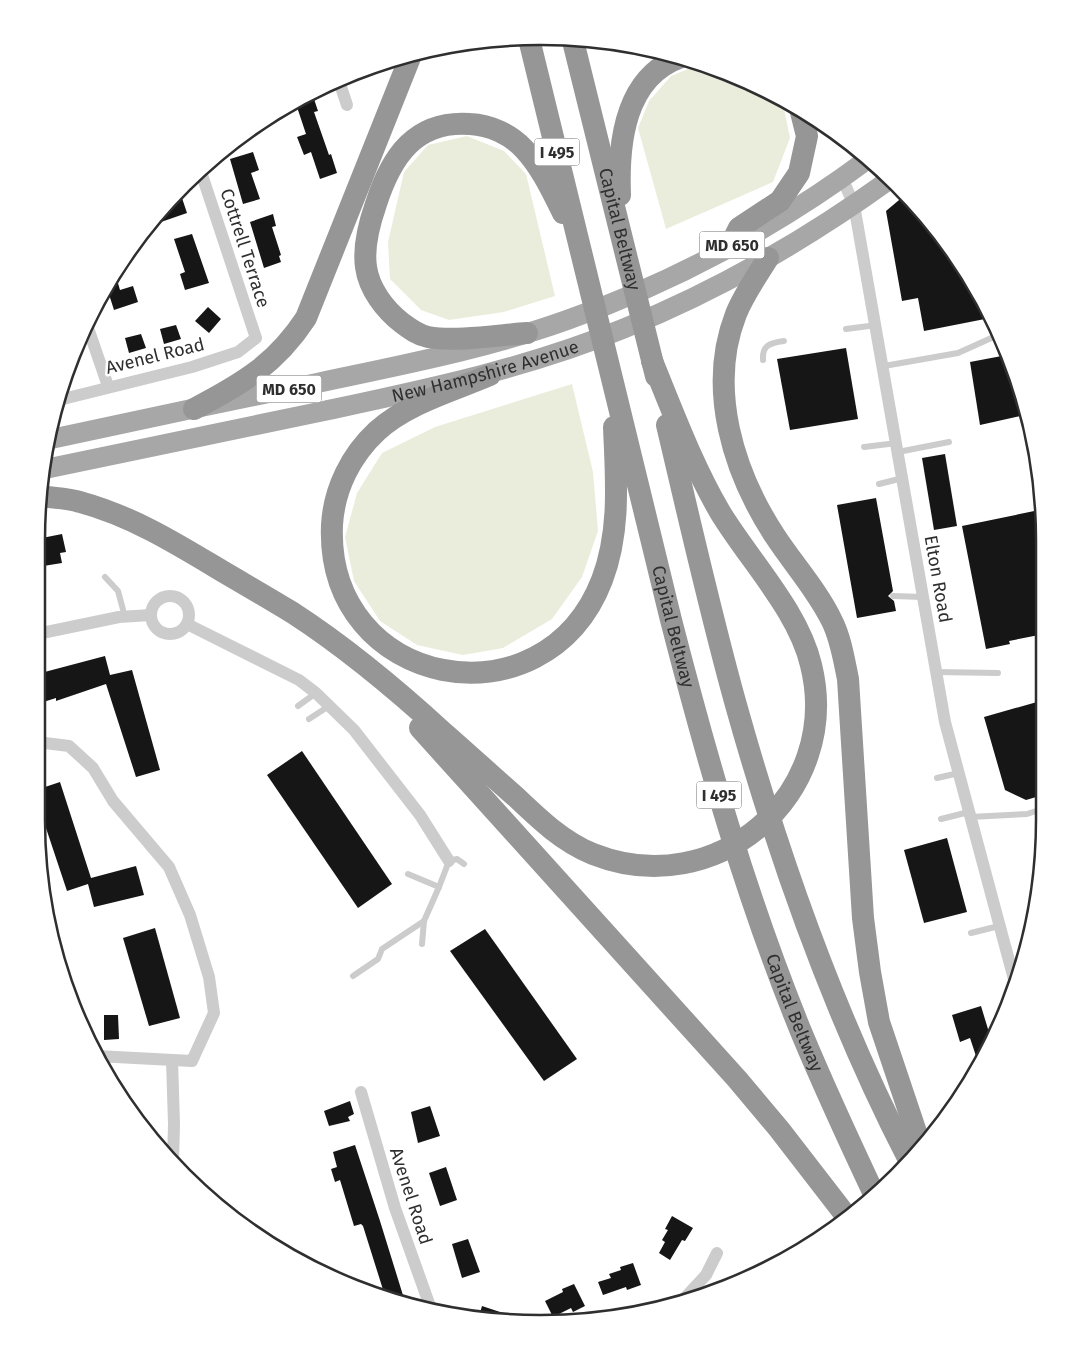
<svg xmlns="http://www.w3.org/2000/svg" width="1081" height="1360" viewBox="0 0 1081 1360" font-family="'Fira Sans',sans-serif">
<rect width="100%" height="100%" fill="#fff"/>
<!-- green -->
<g fill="#ebeddc">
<path d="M700 64 764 88 779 98 783 104 790 138 773 182 666 229 638 128 649 101 671 76Z"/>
<path d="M467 136 504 151 526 174 555 296 504 312 449 320 421 310 390 279 388 242 404 172 428 145Z"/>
<path d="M572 384 593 472 598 531 582 577 552 619 503 648 463 655 417 645 380 621 354 581 345 537 357 493 382 453 435 427Z"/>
</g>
<!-- building -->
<g fill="#161616">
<path d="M312 93 318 111 314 112 329 155 331 154 337 173 320 179 311 152 304 155 297 137 306 134 295 101Z"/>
<path d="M253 152 259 170 251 173 260 199 243 204 230 159Z"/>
<path d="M181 195 187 213 161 222 158 212 171 198Z"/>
<path d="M905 195 920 208 977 289 990 318 924 331 918 298 902 301 886 211Z"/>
<path d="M273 214 276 226 272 227 281 255 279 256 281 262 264 268 250 222Z"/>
<path d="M192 234 209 283 185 290 180 274 185 272 174 239Z"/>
<path d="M115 273 120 290 133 286 138 302 114 310 106 285Z"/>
<path d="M208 307 221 319 209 333 195 321Z"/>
<path d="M176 325 181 339 164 344 160 329Z"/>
<path d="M141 334 146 348 129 353 125 338Z"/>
<path d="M846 348 858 419 790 430 777 359Z"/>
<path d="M1007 355 1018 379 1025 415 980 425 970 362Z"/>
<path d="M945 454 957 526 934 530 922 458Z"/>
<path d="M876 498 893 591 888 596 894 601 896 611 857 618 837 505Z"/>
<path d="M1044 509V634L1009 641 1010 644 986 649 962 526Z"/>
<path d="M62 534 66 552 60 553 62 563 37 567V539Z"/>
<path d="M105 656 110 675 132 670 160 770 136 777 106 684 56 701V698L37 704V674Z"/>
<path d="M1044 700 1045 778 1038 779 1043 795 1026 800 1005 790 984 717Z"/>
<path d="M302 751 392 884 358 908 267 775Z"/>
<path d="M60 782 91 878 136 866 144 895 94 907 88 884 67 891 36 798V790Z"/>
<path d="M947 838 967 912 924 923 904 850Z"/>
<path d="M155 928 180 1018 149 1026 123 938Z"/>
<path d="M485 929 577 1059 544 1081 450 951Z"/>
<path d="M981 1006 991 1039 978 1062 970 1038 960 1042 952 1015Z"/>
<path d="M104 1015H118L119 1039 104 1040Z"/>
<path d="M350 1101 354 1114 348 1117 350 1121 329 1126 324 1111Z"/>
<path d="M430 1106 440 1136 418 1143 411 1112Z"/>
<path d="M355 1145 380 1221 406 1305 385 1296 363 1226 361 1224 354 1226 340 1180 335 1182 331 1169 337 1167 333 1152Z"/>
<path d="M446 1167 457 1200 440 1206 429 1173Z"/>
<path d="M672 1216 693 1228 685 1241 682 1240 670 1260 659 1253 665 1242 662 1240 668 1230 665 1229Z"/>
<path d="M468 1239 480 1272 462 1278 452 1244Z"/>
<path d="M633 1263 641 1285 627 1290 626 1287 603 1295 598 1282 611 1278 609 1274 621 1270 620 1267Z"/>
<path d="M574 1284 585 1306 573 1312 571 1308 553 1317 545 1301 563 1292 562 1289Z"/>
<path d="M482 1306 509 1315 508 1319 479 1316Z"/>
</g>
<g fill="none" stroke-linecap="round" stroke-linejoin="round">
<!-- lane -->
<g stroke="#ccc" stroke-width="6">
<path d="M846 329 877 325"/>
<path d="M763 360C762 345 770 343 784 341"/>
<path d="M884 366 958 353 998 335"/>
<path d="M864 447 897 443"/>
<path d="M898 452 949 442"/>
<path d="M879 484 903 478"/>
<path d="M105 577 118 591 125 617"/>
<path d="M893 596 923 597"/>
<path d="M936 672 998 673"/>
<path d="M298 706 316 693"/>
<path d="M309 719 329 706"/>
<path d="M937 778 959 773"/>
<path d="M970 817 1027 814 1045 808"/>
<path d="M941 819 969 812"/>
<path d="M408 874 439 887 449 861 457 859 464 864"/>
<path d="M971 933 999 926"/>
<path d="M422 944 424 921 439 887"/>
<path d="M353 976 378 959 382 949 424 921"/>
</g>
<!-- street -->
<g stroke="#ccc" stroke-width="12">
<path d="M339 81 347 105"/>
<path d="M842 178 854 205 945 722 1015 983"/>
<path d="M87 325 108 386"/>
<path d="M59 400 192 367 238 352 256 338 200 169"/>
<circle cx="170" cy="615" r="19"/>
<path d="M187 624 299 680 316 693 354 730 420 815 449 861"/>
<path d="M37 634 119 617 151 615"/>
<path d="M37 742 69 746 93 768 113 801 169 867 190 915 209 977 214 1013 192 1061 97 1056"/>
<path d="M172 1060 174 1124 173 1162"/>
<path d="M361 1092 395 1208 431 1309"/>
<path d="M681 1302 706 1275 717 1253"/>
</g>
<!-- primary -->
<g stroke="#a7a7a7" stroke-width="20">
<path d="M51 439C140 420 228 401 317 383 401 365 486 349 567 320 673 283 778 226 868 159"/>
<path id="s1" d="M45 469C138 450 231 430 324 411 427 389 528 368 625 328 719 290 807 239 889 180"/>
</g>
<!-- highway -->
<g stroke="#969696" stroke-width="22">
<path id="s2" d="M572 37 656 376"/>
<path id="s3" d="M529 39 671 620C707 760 747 900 802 1034 825 1089 850 1143 875 1196"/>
<path d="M620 195C618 144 624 77 681 57"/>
<path d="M730 246 739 228 780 201 799 173 807 136 801 112"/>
<path d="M768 258C757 276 744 294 736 314 707 388 733 472 775 536 794 565 817 590 832 621 841 639 844 660 848 679L863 918 870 972 879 1022 921 1147"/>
<path d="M527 333C499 335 455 342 428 337 418 335 410 329 402 323 385 310 369 289 366 267 363 246 369 224 376 204 391 157 415 120 470 124 490 125 510 134 524 149 541 167 552 191 563 213"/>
<path d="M490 375C453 391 408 403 377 431 351 455 334 489 332 525 325 688 544 730 602 580 621 530 616 478 614 427"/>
<path d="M194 409C242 384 276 364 306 318L411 55"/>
<path d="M667 425C689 518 710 612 736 705 780 862 834 1015 909 1160"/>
<path d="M40 496C53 498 68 498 80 502 132 516 177 544 222 571 246 585 270 599 293 613 347 648 397 690 444 733 468 754 492 776 516 797 539 819 563 842 593 854 716 903 843 794 811 665 798 610 749 560 720 512 692 464 673 412 652 361"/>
<path d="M420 728 737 1079 779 1129 847 1217"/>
</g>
</g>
<g text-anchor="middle" stroke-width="5" stroke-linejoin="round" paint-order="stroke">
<!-- shield labels -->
<g fill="#fff" stroke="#6d6d6d" stroke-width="1">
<rect x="534.5" y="138.5" width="45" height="27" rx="4"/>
<rect x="699.5" y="231.5" width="65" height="27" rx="4"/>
<rect x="256.5" y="375.5" width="65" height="27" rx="4"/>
<rect x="696.5" y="781.5" width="45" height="27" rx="4"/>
</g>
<g font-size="16" font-weight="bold" fill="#2f2f2f">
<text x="557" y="158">I 495</text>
<text x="732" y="251">MD 650</text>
<text x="289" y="395">MD 650</text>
<text x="719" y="801">I 495</text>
</g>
<!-- street labels -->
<g font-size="18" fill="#2f2f2f" stroke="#fff">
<text dy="6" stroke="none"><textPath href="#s2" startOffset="198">Capital Beltway</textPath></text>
<text transform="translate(245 248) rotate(72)" y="6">Cottrell Terrace</text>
<text transform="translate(155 356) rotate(-14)" y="6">Avenel Road</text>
<text dy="6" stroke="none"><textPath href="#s1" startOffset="451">New Hampshire Avenue</textPath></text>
<text transform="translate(938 579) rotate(80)" y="6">Elton Road</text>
<text dy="6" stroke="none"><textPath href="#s3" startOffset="605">Capital Beltway</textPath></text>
<text dy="6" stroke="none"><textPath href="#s3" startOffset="1010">Capital Beltway</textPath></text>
<text transform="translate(411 1196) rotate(72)" y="6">Avenel Road</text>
</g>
</g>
<!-- crop -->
<path d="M0 0H1081V1360H0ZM540 45H541A495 495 0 0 1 1036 540V820A495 495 0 0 1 541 1315H540A495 495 0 0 1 45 820V540A495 495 0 0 1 540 45Z" fill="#fff" fill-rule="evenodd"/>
<path fill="none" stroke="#2f2f2f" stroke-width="2.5" d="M540 45H541A495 495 0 0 1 1036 540V820A495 495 0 0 1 541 1315H540A495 495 0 0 1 45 820V540A495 495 0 0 1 540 45Z"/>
</svg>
